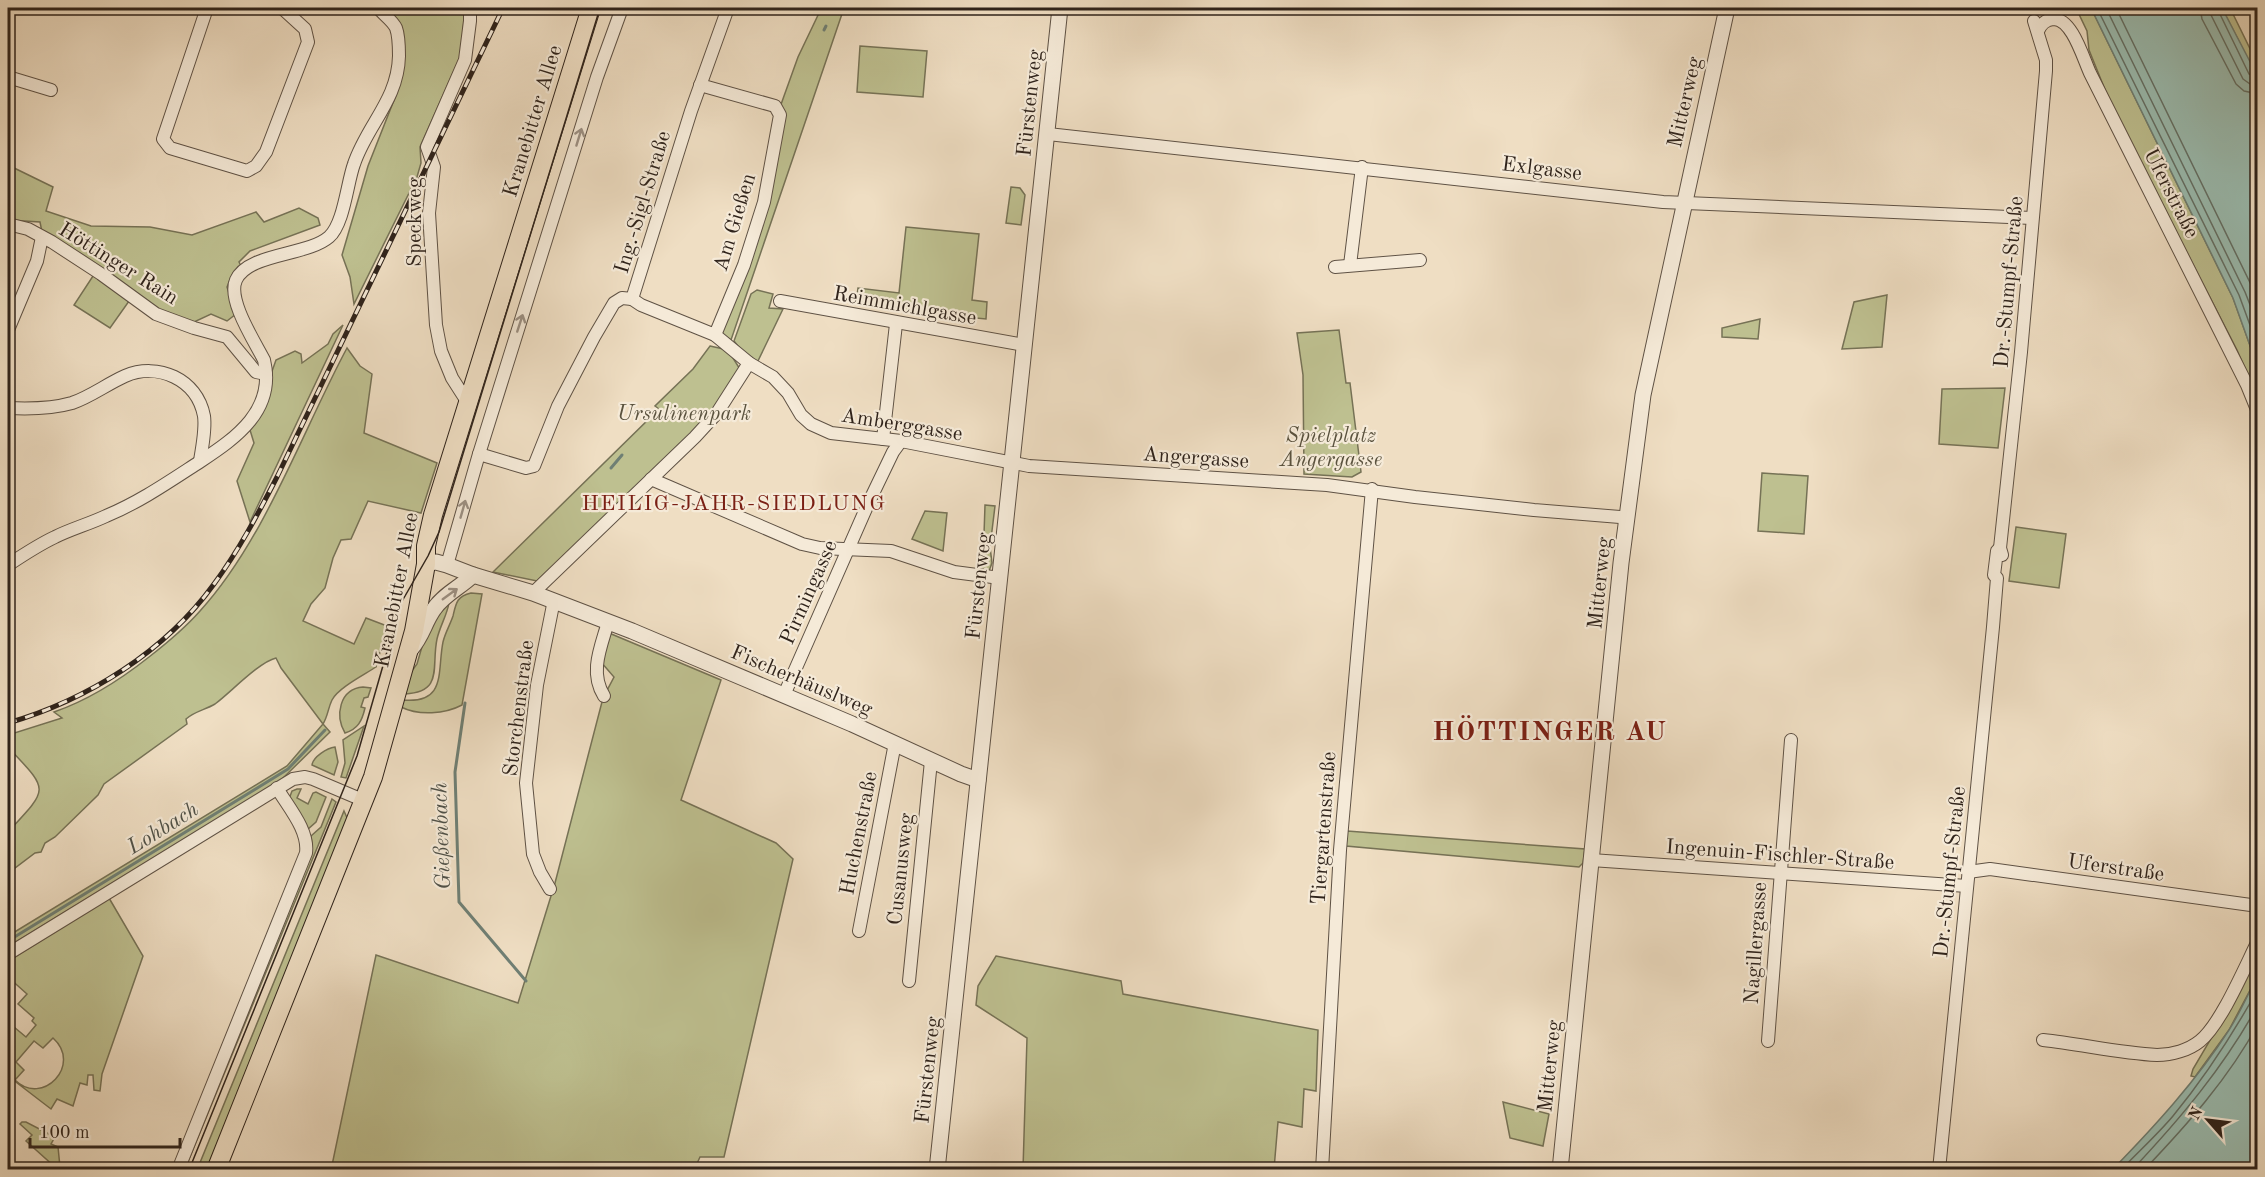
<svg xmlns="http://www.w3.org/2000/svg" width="2265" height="1177" viewBox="0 0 2265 1177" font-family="'Old Standard TT',serif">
<rect width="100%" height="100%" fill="#efdec3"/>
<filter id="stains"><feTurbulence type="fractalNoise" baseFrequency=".00333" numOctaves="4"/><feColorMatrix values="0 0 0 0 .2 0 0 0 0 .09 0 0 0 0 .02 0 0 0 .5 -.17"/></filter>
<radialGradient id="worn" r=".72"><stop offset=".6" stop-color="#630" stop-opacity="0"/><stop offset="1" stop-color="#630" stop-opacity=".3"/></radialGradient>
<!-- green -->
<g fill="#bec090" stroke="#767256" stroke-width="1.5" fill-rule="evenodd">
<path d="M383 8 465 9 461 55 420 147 421 163 417 177 354 304 350 277 342 255 368 166 396 95 403 35Z"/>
<path d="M826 8H844L731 340 719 333 744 265 779 110 798 57 820 11Z"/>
<path d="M2076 8H2091L2233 298 2257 365V396L2237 350 2112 107 2089 50 2087 31Z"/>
<path d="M2222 8H2230L2257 63V77Z"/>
<path d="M860 46 927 51 923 97 857 92Z"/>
<path d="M8 165 53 187 46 211 91 226 150 227 192 235 256 212 264 222 299 208 318 218 320 225 250 251 239 262 241 266 233 273 227 287 236 314 227 321 211 314 192 323 159 311 134 294 110 328 74 305 97 270 42 232 40 222 8 220Z"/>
<path d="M1011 187 1020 188 1025 195 1021 225 1006 223Z"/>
<path d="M906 227 979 234 972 300 987 302 986 319 894 310V307L856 303 858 288 899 293Z"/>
<path d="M757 290 773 294 769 308 783 309 757 363 744 354 734 341 751 294Z"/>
<path d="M1887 295 1882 347 1842 349 1854 302Z"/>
<path d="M1760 319 1758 339 1722 337V328Z"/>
<path d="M343 325 250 522 237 481 254 443 250 430 255 419 276 360 295 351 301 354 302 363 328 344 333 334Z"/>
<path d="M1339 330 1346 383H1350L1361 472 1352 477 1304 474 1303 375 1297 333Z"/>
<path d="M710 346 728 350 743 374 717 413 537 581 493 572 659 409 655 406 693 369Z"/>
<path d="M347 348 360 366 372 374 364 433 437 463 421 513 368 501 351 539 341 540 333 558 325 588 311 604 303 621 354 644 366 618 387 626 376 667C364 675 338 688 332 700 328 708 328 716 323 724L330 732 281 780 8 947V936L287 766 323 724 281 668 276 658C259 662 230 693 215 704 205 710 195 711 186 719L187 724 104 784 98 795 55 837 45 843 41 852 35 853 11 871 8 869V832C50 787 49 791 8 747V735L62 718 54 712C89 700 120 680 149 657 167 643 185 628 200 611 264 541 302 432 347 348Z"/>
<path d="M2005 388 1998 448 1939 444 1942 389Z"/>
<path d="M1762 473 1808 476 1804 534 1758 531Z"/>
<path d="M985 505 995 506 990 547 992 563 989 571 980 568 983 564Z"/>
<path d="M925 511 947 513 943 551 912 539Z"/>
<path d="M2016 527 2066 534 2059 588 2009 581Z"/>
<path d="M471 593 482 594 462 705C445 714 419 716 401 707L403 700C447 704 437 671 443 642 445 633 450 625 453 616 456 603 457 596 471 593Z"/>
<path d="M449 603C447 615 440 626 437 639 431 667 444 692 405 694L409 675 417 664 428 626Z"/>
<path d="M609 633 721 680 681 800 776 843 793 859 724 1157H700L694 1170H331L376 955 518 1003 555 883 603 698 614 677 601 662Z"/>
<path d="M363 687 371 688 368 697 364 698 361 707 365 708C362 721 358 729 345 733 335 716 339 689 363 687Z"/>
<path d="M364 726 346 778 341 777 345 763 343 740Z"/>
<path d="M335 747 338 762 334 775 312 765C313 757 327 748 335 747Z"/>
<path d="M297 789H301L297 798 308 804 313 793 316 792 326 797 316 822 308 829 289 799 292 791Z"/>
<path d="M332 799 336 802 185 1169 182 1170 312 845 311 836 321 827Z"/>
<path d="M344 811 348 820 210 1169 197 1170Z"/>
<path d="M1347 831 1585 849 1583 863 1579 867 1346 846Z"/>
<path d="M109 898 143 956 102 1074 100 1091 94 1090 93 1075H88L87 1085 80 1083 73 1106 57 1099 51 1109 8 1076V1022L26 1037 36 1025 32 1021 34 1018 18 1004 27 994 8 977V961ZM53 1038C83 1065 42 1107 15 1080L24 1070 16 1062 34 1041 43 1048Z"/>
<path d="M2257 948V977L2229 1030 2195 1077 2191 1076 2193 1069 2222 1020Z"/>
<path d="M996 956 1121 981 1123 994 1318 1030 1316 1091 1304 1089 1302 1127 1278 1122 1274 1169H1023L1027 1038 976 1005 978 986Z"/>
<path d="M1503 1102 1549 1114 1543 1146 1510 1138Z"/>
<path d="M22 1122H26L55 1137 51 1144 58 1147 60 1167H55L26 1141 32 1135 20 1124Z"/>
</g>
<!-- water -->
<g fill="#9abcb0" stroke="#6f7f74" stroke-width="1.5">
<path d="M2091 8H2222L2258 77 2257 365 2233 298Z"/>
<path d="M2257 977V1169H2113C2155 1126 2196 1081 2229 1030 2240 1013 2248 994 2257 977Z"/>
</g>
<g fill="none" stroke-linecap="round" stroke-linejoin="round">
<!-- shore -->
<g stroke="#647066" stroke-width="1.5">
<path d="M2097 8 2239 295 2258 347"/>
<path d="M2106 8 2245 292 2258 325"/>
<path d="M2116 8 2258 299"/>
<path d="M2200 8 2202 19 2236 84 2244 91 2258 94"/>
<path d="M2209 8 2211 15 2243 79 2250 84 2258 85"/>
<path d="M2217 8 2249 74 2258 78"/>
<path d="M2121 1170C2138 1152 2157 1135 2173 1116 2205 1077 2233 1034 2258 989"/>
<path d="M2132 1170C2180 1119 2224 1067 2258 1005"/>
<path d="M2144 1170C2186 1126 2229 1078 2258 1024"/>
</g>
<!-- stream -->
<g stroke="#6f7f74" stroke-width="3">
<path d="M824 30 826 26"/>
<path d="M611 468 622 455"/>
<path d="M465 703 455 772 459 902 526 981"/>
<path d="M8 941 288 769 325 730"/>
</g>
<!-- minor casing -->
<g stroke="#5f5245" stroke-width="14">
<g id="minor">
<path d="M207 8 163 139 170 148 247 171 256 166 266 152 308 42 305 29 282 8"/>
<path d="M2038 31C2041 24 2045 20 2053 19 2072 18 2083 58 2090 73L2247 385 2258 412"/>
<path d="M8 77 51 90"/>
<path d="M1048 134 1663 202 2032 218"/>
<path d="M8 224 28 229 52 242 101 274 156 314 194 328 227 337 256 372 266 374"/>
<path d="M1350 265 1362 167"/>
<path d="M1335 267 1420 260"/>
<path d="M632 299 641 305 715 335 744 265 764 202 780 115 775 106 700 85"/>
<path d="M780 301 1024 345"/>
<path d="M8 330 37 261 42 237"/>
<path d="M715 335 749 363 773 377 788 393 801 415 811 424 831 433 901 441 1029 466 1327 485 1415 497 1534 510 1620 517 1627 521"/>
<path d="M468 403 452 378 441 351 436 325 429 213 434 167 427 147 465 60 470 21V8"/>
<path d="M8 408C28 409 51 409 72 403 90 397 107 384 125 376 158 362 197 379 204 416 206 430 202 447 200 461"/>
<path d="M883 439 896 324"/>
<path d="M479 454 526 468 534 466 558 406 594 337 614 303 622 298 632 299 691 111 728 8"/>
<path d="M651 479 802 544 820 548 891 551 954 572 1000 578"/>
<path d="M2002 555 2000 548 2021 352 2046 71V60L2034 21"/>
<path d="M8 565C23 555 38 545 55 537 71 529 89 524 106 516 140 502 170 481 201 461 236 438 276 410 264 360 255 342 227 300 236 280 248 253 307 256 329 237 344 224 347 183 354 164 367 125 398 100 399 56 399 47 399 36 396 28 393 21 383 14 378 8"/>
<path d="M447 565 479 454 597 77 622 8"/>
<path d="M533 593 695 437 717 413 749 363"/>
<path d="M784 695 868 504 893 452 901 441"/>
<path d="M604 696C589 672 601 647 608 622"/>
<path d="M1591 860 1967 886"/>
<path d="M1968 872 1990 869 2258 906"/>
<path d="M550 889 540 872 533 854 526 783 537 685 554 600"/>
<path d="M859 931 895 743"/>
<path d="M8 954 293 779 305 777 313 779 365 801"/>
<path d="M909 981 931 761"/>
<path d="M2043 1040C2081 1044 2119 1053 2157 1055 2172 1055 2189 1050 2200 1041 2221 1024 2245 967 2258 941"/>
<path d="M1768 1041 1791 740"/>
<path d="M178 1170 306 853C309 830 288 807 277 788"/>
<path d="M1322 1170 1340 850 1372 489"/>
<path d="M1939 1170 1993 627 1997 578 1994 575 1997 551 2000 548"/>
</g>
</g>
<!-- tertiary casing -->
<g stroke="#5f5245" stroke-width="17">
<g id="tertiary">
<path d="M426 564 436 562 447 565 473 575 533 593 632 631 852 724 961 774 978 780"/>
<path d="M411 649C423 635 424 623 434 609 444 594 461 587 473 575"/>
<path d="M937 1170 1060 8"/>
<path d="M1560 1170 1621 563 1643 395 1727 8"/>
</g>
</g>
<!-- primary casing -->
<g stroke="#2f231b" stroke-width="20">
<path id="primary" d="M216 1170 373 777 414 631 426 564V546L433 515 591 8"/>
</g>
<!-- minor -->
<use href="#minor" stroke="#f5ead8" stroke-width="12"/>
<!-- tertiary -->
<use href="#tertiary" stroke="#f5ead8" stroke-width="15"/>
<!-- primary -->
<use href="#primary" stroke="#efdec3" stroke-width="18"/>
<!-- tram -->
<path stroke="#2f231b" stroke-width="1.5" d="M189 1170 357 756 401 603 428 556 439 532 600 8"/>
<!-- rail casing -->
<g stroke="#2f231b" stroke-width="5">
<path id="rail" d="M8 723C87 700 165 652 214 584 239 550 258 514 277 477L503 8"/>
</g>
<!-- rail -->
<use href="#rail" stroke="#f5ead8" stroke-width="3" stroke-dasharray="9" stroke-linecap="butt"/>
</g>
<!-- one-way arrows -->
<defs><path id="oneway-shaft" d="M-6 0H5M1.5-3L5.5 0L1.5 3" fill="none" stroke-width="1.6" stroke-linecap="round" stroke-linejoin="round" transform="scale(1.5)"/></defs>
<g stroke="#9c9083">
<use href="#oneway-shaft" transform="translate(579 137) rotate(-73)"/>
<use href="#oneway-shaft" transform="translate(520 323) rotate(-72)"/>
<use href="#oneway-shaft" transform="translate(463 509) rotate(-74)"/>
<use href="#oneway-shaft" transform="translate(450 594) rotate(-36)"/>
</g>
<g text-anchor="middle" stroke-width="4.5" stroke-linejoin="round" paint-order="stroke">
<!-- street labels -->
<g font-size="21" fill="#2f231b" stroke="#f5ead8">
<text transform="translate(1684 102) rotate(-77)" y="7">Mitterweg</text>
<text transform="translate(1029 103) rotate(-84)" y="7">Fürstenweg</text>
<text transform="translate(532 121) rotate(-73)" y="7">Kranebitter Allee</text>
<text transform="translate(1542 168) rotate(7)" y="7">Exlgasse</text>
<text transform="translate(2172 193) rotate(63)" y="7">Uferstraße</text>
<text transform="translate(642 202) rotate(-73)" y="7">Ing.-Sigl-Straße</text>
<text transform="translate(414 222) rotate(-90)" y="7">Speckweg</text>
<text transform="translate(734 222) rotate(-73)" y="7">Am Gießen</text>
<text transform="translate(119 263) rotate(32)" y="7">Höttinger Rain</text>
<text transform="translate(2008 282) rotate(-85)" y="7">Dr.-Stumpf-Straße</text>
<text transform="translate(905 305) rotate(10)" y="7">Reimmichlgasse</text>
<text transform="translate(902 424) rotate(9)" y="7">Amberggasse</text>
<text transform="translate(1196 457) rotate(4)" y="7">Angergasse</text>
<text transform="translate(1599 583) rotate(-84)" y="7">Mitterweg</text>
<text transform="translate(978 586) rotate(-84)" y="7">Fürstenweg</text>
<text transform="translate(396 590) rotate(-79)" y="7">Kranebitter Allee</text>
<text transform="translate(808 592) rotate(-66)" y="7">Pirmingasse</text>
<text transform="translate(802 680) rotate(23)" y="7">Fischerhäuslweg</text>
<text transform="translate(518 708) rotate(-83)" y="7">Storchenstraße</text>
<text transform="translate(1323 828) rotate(-86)" y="7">Tiergartenstraße</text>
<text transform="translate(858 833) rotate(-79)" y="7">Huchenstraße</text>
<text transform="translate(1780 854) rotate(4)" y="7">Ingenuin-Fischler-Straße</text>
<text transform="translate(2116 867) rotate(8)" y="7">Uferstraße</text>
<text transform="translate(900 869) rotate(-84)" y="7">Cusanusweg</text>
<text transform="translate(1949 872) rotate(-84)" y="7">Dr.-Stumpf-Straße</text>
<text transform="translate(1755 943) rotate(-86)" y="7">Nagillergasse</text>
<text transform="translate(1549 1066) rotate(-84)" y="7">Mitterweg</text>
<text transform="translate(927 1070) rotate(-84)" y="7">Fürstenweg</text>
</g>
<!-- park labels -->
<g font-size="21" font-style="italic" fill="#5a523e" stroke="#f5ead8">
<text x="684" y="420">Ursulinenpark</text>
<text x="1331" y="442">Spielplatz<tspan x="1331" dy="24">Angergasse</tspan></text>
</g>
<!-- neighbourhood labels -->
<g font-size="22" letter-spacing="1.5" fill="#7a1f14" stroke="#f5ead8">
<text x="734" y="510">HEILIG-JAHR-SIEDLUNG</text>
</g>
<!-- water labels -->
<g font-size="22" font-style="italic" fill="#4f5148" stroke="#f5ead8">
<text transform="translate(162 827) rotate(-32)" y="8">Lohbach</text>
<text transform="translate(440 836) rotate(-92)" y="8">Gießenbach</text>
</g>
<!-- district labels -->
<g font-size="27" font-weight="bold" letter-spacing="1.5" fill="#7a1f14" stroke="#f5ead8">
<text x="1550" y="740">HÖTTINGER AU</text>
</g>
</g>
<!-- margin -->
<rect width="2265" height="1177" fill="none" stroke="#efdec3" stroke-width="30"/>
<rect x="9" y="9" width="2247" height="1159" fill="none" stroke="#2f231b" stroke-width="3"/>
<rect x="15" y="15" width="2235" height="1147" fill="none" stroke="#2f231b" stroke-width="1.5"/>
<!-- north arrow -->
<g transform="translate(2208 1120) rotate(298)" stroke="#f5ead8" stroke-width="4.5" paint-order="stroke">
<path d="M0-4.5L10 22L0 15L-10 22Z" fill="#2f231b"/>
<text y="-9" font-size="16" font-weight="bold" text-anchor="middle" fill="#2f231b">N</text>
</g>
<!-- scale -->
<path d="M30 1138v9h150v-9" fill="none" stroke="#2f231b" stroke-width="3"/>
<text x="39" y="1138" font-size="18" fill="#2f231b" stroke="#f5ead8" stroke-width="4.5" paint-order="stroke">100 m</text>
<rect width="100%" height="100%" filter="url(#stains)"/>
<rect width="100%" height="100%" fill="url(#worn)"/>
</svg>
